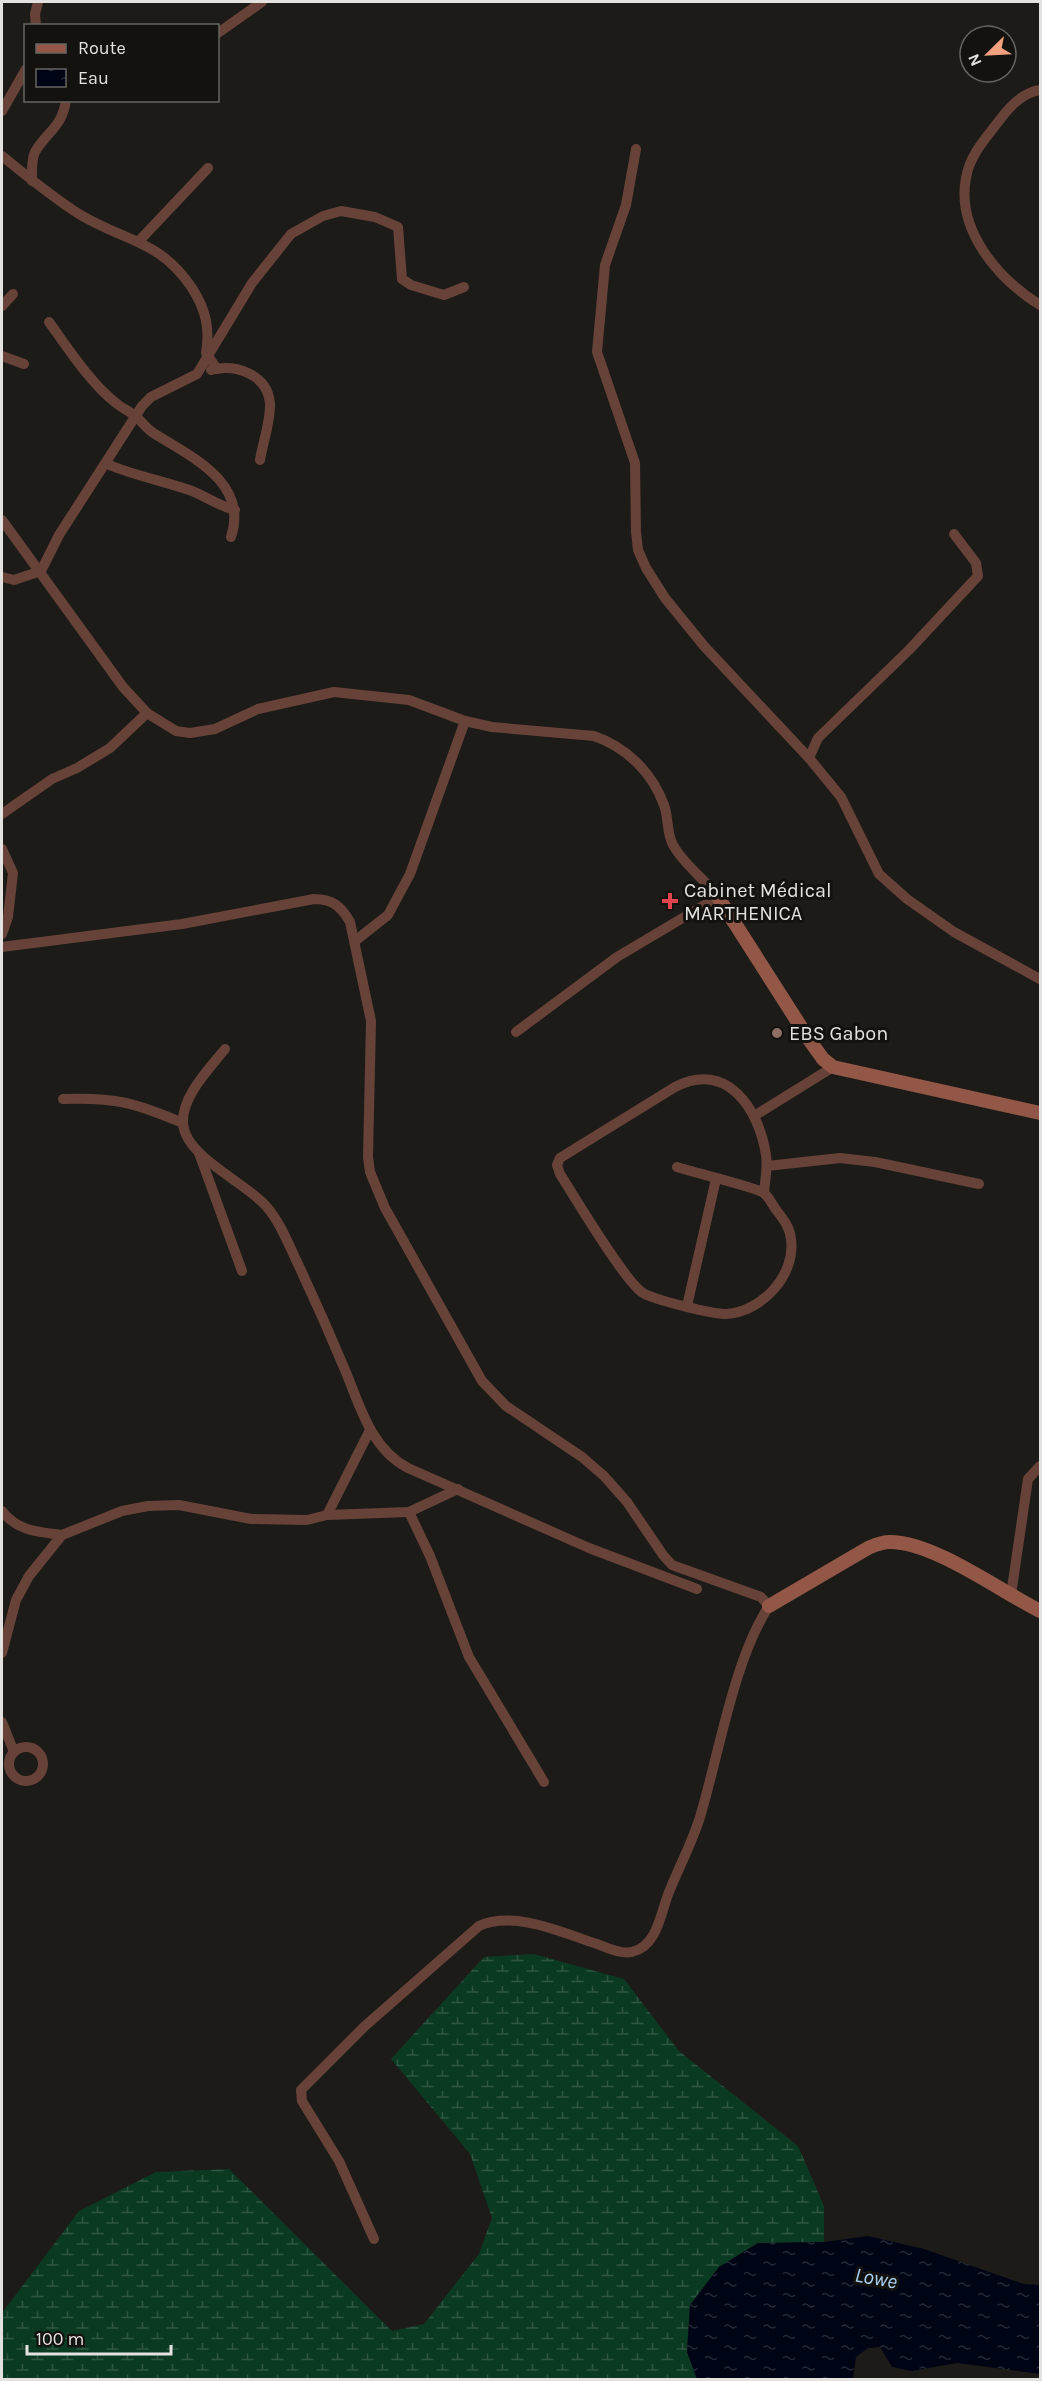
<svg xmlns="http://www.w3.org/2000/svg" width="1042" height="2381" viewBox="0 0 1042 2381" font-family="Karla,sans-serif">
<defs>
<pattern id="wetland-marsh" width="20" height="14" patternUnits="userSpaceOnUse" patternTransform="scale(1.5)"><rect width="20" height="14" fill="#0b3a22"/><path d="M1 5h8M5 5V1M11 12h8M15 12V8" fill="none" stroke="#2e5642"/></pattern>
<pattern id="water-ripples" width="26" height="14" patternUnits="userSpaceOnUse" patternTransform="scale(1.5)"><rect width="26" height="14" fill="#000516"/><path d="M2 4q2-2 4 0t4 0M15 11q2-2 4 0t4 0" fill="none" stroke="#252937"/></pattern>
</defs>
<rect width="100%" height="100%" fill="#1d1b17"/>
<!-- wetland -->
<path fill="url(#wetland-marsh)" d="M534 1954 624 1979 679 2051 798 2146 824 2206V2242L758 2243 719 2267 690 2305 687 2352 697 2379H2V2313L79 2211 156 2172 229 2169 392 2331 424 2324 479 2254 492 2218 470 2154 391 2059 484 1957Z"/>
<!-- water -->
<path fill="url(#water-ripples)" d="M868 2236 924 2249 1024 2284 1040 2285V2374L957 2363 912 2371 892 2367 880 2347 868 2348 856 2357 853 2379H697L687 2352 690 2305 719 2267 758 2243 824 2242Z"/>
<g fill="none" stroke-linecap="round" stroke-linejoin="round">
<!-- street -->
<g stroke="#674238" stroke-width="10">
<path d="M36 26 35 14 38 2"/>
<path d="M218 33 262 2"/>
<path d="M1040 90C1020 93 1007 110 995 126 983 141 969 158 966 178 956 230 998 279 1040 305"/>
<path d="M2 111 26 69"/>
<path d="M636 149 626 205 605 265 597 352 635 463 636 532 638 550 646 568 665 598 704 646 809 758 841 797 879 874 907 899 954 932 1040 979"/>
<path d="M2 156C27 176 52 197 79 214 125 242 159 239 192 288 206 310 210 328 206 353L217 369"/>
<path d="M32 181C32 171 31 161 35 152 47 131 62 128 66 100"/>
<path d="M139 241 208 168"/>
<path d="M2 306 13 294"/>
<path d="M49 322C67 347 91 384 116 403 122 408 129 411 135 416 142 421 147 430 155 434 192 457 249 483 231 537"/>
<path d="M2 356 24 364"/>
<path d="M211 370C234 364 267 373 270 403 271 420 263 442 260 460"/>
<path d="M107 464C135 476 164 481 192 491 207 497 219 506 235 510"/>
<path d="M2 520 123 687 147 713 176 731 190 733 215 729 258 709 334 692 409 700 465 721 492 727 594 736C626 747 652 772 664 805 669 818 666 832 673 845 684 865 704 878 718 897L617 957 516 1032"/>
<path d="M2 577 14 580 41 571 59 535 142 406 151 397 197 374 252 283 291 234 323 216 341 211 375 217 398 227 402 279 411 285 444 295 464 287"/>
<path d="M809 758 818 738 909 650 978 576 976 563 954 534"/>
<path d="M2 814 52 779 77 768 110 748 147 713"/>
<path d="M2 849 13 873 8 917 2 934"/>
<path d="M355 941 388 915 410 874 465 721"/>
<path d="M2 947 182 924 314 899C332 899 341 906 350 922L371 1021 368 1157 370 1172 385 1208 482 1381 506 1406 582 1457 604 1476 627 1502 663 1555 672 1565 761 1597 769 1606C734 1659 719 1754 700 1817 692 1843 679 1867 669 1892 661 1911 658 1946 632 1952 620 1954 608 1948 597 1944 563 1933 514 1910 479 1926L365 2026 301 2090 302 2101 339 2161 374 2239"/>
<path d="M225 1049C209 1069 181 1097 183 1124 186 1157 245 1182 266 1206 280 1222 288 1243 297 1262 314 1298 330 1334 345 1370 360 1406 371 1449 408 1468L589 1548 697 1589"/>
<path d="M63 1099C116 1097 135 1103 183 1123"/>
<path d="M754 1116 833 1067"/>
<path d="M199 1153 242 1271"/>
<path d="M767 1166 840 1158 875 1162 979 1184"/>
<path d="M677 1167C691 1172 756 1187 764 1193 769 1197 773 1206 777 1211 784 1220 790 1228 791 1239 796 1275 762 1312 726 1314 712 1314 655 1300 643 1293 625 1282 574 1196 560 1174L557 1165 560 1158 675 1087C727 1060 759 1109 766 1155 768 1167 765 1180 764 1193"/>
<path d="M687 1306 716 1179"/>
<path d="M2 1511C17 1531 38 1532 62 1535"/>
<path d="M409 1512 430 1556 469 1657 544 1782"/>
<path d="M327 1515 370 1430"/>
<path d="M1011 1595 1028 1479 1040 1466"/>
<path d="M2 1653 16 1600 29 1576 62 1535 122 1511 148 1506 179 1505 251 1519 307 1520 327 1515 409 1512 458 1489"/>
<path d="M2 1722 14 1752"/>
<circle cx="26" cy="1764" r="17"/>
</g>
<!-- secondary -->
<g stroke="#925746" stroke-width="14">
<path d="M718 897 808 1038 823 1059 833 1067 1040 1113"/>
<path d="M769 1606 868 1548C875 1545 881 1542 890 1542 934 1542 1000 1591 1040 1611"/>
</g>
</g>
<!-- markers -->
<path fill="#e0444e" stroke="#14120e" stroke-width="2" d="M667 892h6v6h6v6h-6v6h-6v-6h-6v-6h6z"/>
<circle fill="#8d6e63" stroke="#14120e" stroke-width="2" cx="777" cy="1033" r="6"/>
<g text-anchor="middle" stroke-width="6" stroke-linejoin="round" paint-order="stroke">
<!-- poi labels -->
<g font-size="20" fill="#e3e2df" stroke="#14120e" text-anchor="start">
<text x="684" y="897">Cabinet Médical<tspan x="684" dy="23">MARTHENICA</tspan></text>
<text x="789" y="1040">EBS Gabon</text>
</g>
<!-- water labels -->
<g font-size="21" font-style="italic" fill="#add1f3" stroke="#14120e">
<text transform="translate(876 2278) rotate(10)" y="7">Lowe</text>
</g>
</g>
<!-- border -->
<rect width="1042" height="2381" fill="none" stroke="#e3e2df" stroke-width="6"/>
<!-- legend -->
<rect x="24" y="24" width="195" height="78" fill="#14120e" stroke="#676562" stroke-width="1.5"/>
<rect x="36" y="44" width="30" height="9" fill="#925746" stroke="#676562" stroke-width="1.5"/>
<text x="78" y="54" font-size="18" fill="#e3e2df">Route</text>
<rect x="36" y="69" width="30" height="18" fill="url(#water-ripples)" stroke="#676562" stroke-width="1.5"/>
<text x="78" y="84" font-size="18" fill="#e3e2df">Eau</text>
<!-- north arrow -->
<g transform="translate(988 54) rotate(246)"><circle r="28" fill="#14120e" stroke="#676562" stroke-width="1.5"/>
<path d="M0-4.5L10 22L0 15L-10 22Z" fill="#f2a07f"/>
<text y="-9" font-size="16" font-weight="bold" text-anchor="middle" fill="#e3e2df">N</text>
</g>
<!-- scale -->
<path d="M27 2345v9h144v-9" fill="none" stroke="#e3e2df" stroke-width="3"/>
<text x="36" y="2345" font-size="18" fill="#e3e2df" stroke="#14120e" stroke-width="4.5" paint-order="stroke">100 m</text>
</svg>
